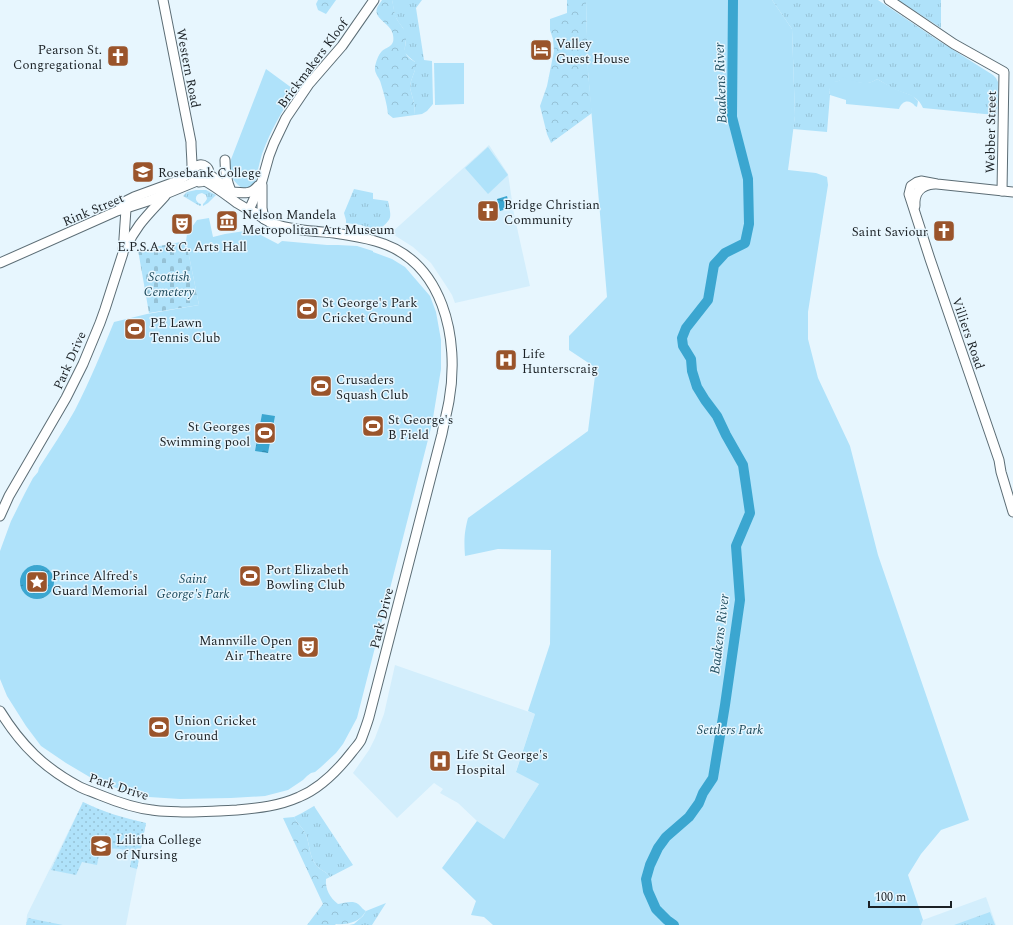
<svg xmlns="http://www.w3.org/2000/svg" width="1013" height="925" viewBox="0 0 1013 925" font-family="Spectral,serif">
<defs>
<pattern id="grass-tufts" width="24" height="20" patternUnits="userSpaceOnUse"><rect width="24" height="20" fill="#afe2fa"/><path d="M3 7l-1-3M5 7V3M7 7l1-3M15 17l-1-3M17 17v-4M19 17l1-3" fill="none" stroke="#96c2d6"/></pattern>
<pattern id="forest-crowns" width="20" height="18" patternUnits="userSpaceOnUse"><rect width="20" height="18" fill="#afe2fa"/><path d="M2 6a3 3 0 1 1 6 0M12 15a3 3 0 1 1 6 0" fill="none" stroke="#96c2d6"/></pattern>
<pattern id="cemetery-stones" width="16" height="16" patternUnits="userSpaceOnUse"><rect width="16" height="16" fill="#afe2fa"/><path d="M2 7V4a2 2 0 0 1 4 0v3zM10 15v-3a2 2 0 0 1 4 0v3z" fill="#96c2d6"/></pattern>
<pattern id="garden-dots" width="8" height="8" patternUnits="userSpaceOnUse"><rect width="8" height="8" fill="#afe2fa"/><path d="M2 2h.1M6 6h.1" fill="none" stroke="#96c2d6" stroke-width="1.8" stroke-linecap="round"/></pattern>
<pattern id="water-ripples" width="26" height="14" patternUnits="userSpaceOnUse"><rect width="26" height="14" fill="#3ba6d0"/><path d="M2 4q2-2 4 0t4 0M15 11q2-2 4 0t4 0" fill="none" stroke="#3187a9"/></pattern>
</defs>
<rect width="100%" height="100%" fill="#e7f6fe"/>
<!-- built -->
<g fill="#d3eefc">
<path d="M489 145 508 174 514 214 530 286 455 303 452 295 445 284 431 263 413 247 391 233Z"/>
<path d="M395 665 535 714 516 771 539 784 504 839 477 821 458 803 440 793 443 789 434 783 397 818 353 773 369 750 375 738 384 714Z"/>
<path d="M83 802 95 808 120 817 146 823 126 925H26L27 915Z"/>
<path d="M986 897 996 925H921L923 920Z"/>
</g>
<!-- grass -->
<g fill="url(#grass-tufts)">
<path d="M392 0H422L416 8 424 60 432 61 433 104 427 111 422 114 415 115 414 103 410 88 411 81 415 70V62L409 57 405 53V47L406 40 403 28 399 23 395 16Z"/>
<path d="M772 0H878L936 39 993 75 996 78 998 82 997 115H995L923 108C918 95 905 94 894 89 888 86 883 82 877 79 866 88 855 80 843 80 840 80 838 82 834 82L829 90 830 95 827 132 793 129 795 116 792 29Z"/>
<path d="M898 0H941V28Z"/>
<path d="M354 189 373 193V199L388 201C392 220 392 218 378 231L361 225 346 223V220L344 213Z"/>
<path d="M196 190H206L216 195 208 203 203 206V204L205 202 207 199 206 195 202 193C194 194 194 202 201 204V206L198 205 183 196 187 192Z"/>
<path d="M314 806 353 865 330 877C326 871 320 870 316 865 309 856 310 845 306 835 304 829 297 823 294 817L302 813Z"/>
<path d="M386 903 372 925H349L354 924 363 916 366 911Z"/>
<path d="M990 912 995 925H954Z"/>
</g>
<!-- forest -->
<g fill="url(#forest-crowns)">
<path d="M318 0H336L326 14 318 10 316 4Z"/>
<path d="M382 0H392C394 7 394 15 398 21 401 26 405 29 406 35 407 41 403 48 406 54 407 57 412 60 415 62V70L411 81 410 88 414 103 415 115 393 118 388 114C387 104 384 94 381 84 380 78 374 74 375 67 376 62 378 55 382 51 389 46 395 46 393 35 392 24 373 19 377 8 378 5 381 2 382 0Z"/>
<path d="M567 0H586L588 72 592 113 551 143 547 134 540 106 547 86 554 51 553 39 550 30V19L567 13Z"/>
<path d="M294 817C297 823 304 829 306 835 310 845 309 856 316 865 320 870 326 871 330 877L326 879C325 889 330 898 338 904 344 903 353 900 358 904 361 906 362 909 366 911 360 922 348 925 336 924L335 925H307L323 904 283 818Z"/>
</g>
<!-- cemetery -->
<path fill="url(#cemetery-stones)" d="M186 241 199 305 149 313 138 250Z"/>
<!-- park -->
<g fill="#afe2fa">
<path d="M586 0H772L792 29 795 116 788 170 816 173 827 177 828 185 808 312V339L818 378 850 446 878 555 969 820 941 830 921 854 908 875 923 920 921 925H493L484 917 471 915 476 901 442 868 477 821 504 839 539 784 516 772 535 714 528 711 550 644 551 550 498 549 465 556C464 541 464 533 468 518L588 431 596 368 569 350V336L607 297 588 72Z"/>
<path d="M434 63H464V104L435 105Z"/>
<path d="M266 69 296 91C281 112 271 130 262 154 259 164 257 174 255 184L253 187 244 190C233 181 229 177 230 162Z"/>
<path d="M843 77C854 81 867 87 877 79L895 89 913 96 918 101 917 107 915 106C910 99 902 100 899 109L846 104V100L830 95 829 90 832 82C837 81 840 82 843 77Z"/>
<path d="M488 147 508 175 488 194 465 168Z"/>
<path d="M209 218 213 237 225 234 251 230 278 244 282 241 327 245H338L357 246 373 251V252L392 259 405 267 430 296 436 312 441 340V369L432 424 357 718 343 744 336 753 321 767 315 772 311 773 307 776 303 780 288 790 265 796 231 798 180 799 149 797 124 791 93 779 66 763 41 746 26 726 7 696 0 679V551L11 521 25 493 33 478 38 472 39 468C51 449 64 430 75 410 90 381 102 351 114 322L147 314 199 305 186 241 187 234 197 220Z"/>
</g>
<!-- garden -->
<g fill="url(#garden-dots)">
<path d="M83 802C103 812 124 818 146 823L137 869 130 867 133 851C124 850 109 845 101 853 98 855 98 862 97 865L82 862 76 875 51 870Z"/>
<path d="M28 918 63 925H26Z"/>
</g>
<!-- water -->
<g fill="url(#water-ripples)">
<path d="M507 196 510 208 500 211 497 199Z"/>
<path d="M262 414 275 416 268 453 255 451Z"/>
<circle cx="37" cy="582" r="17"/>
</g>
<g fill="none" stroke-linecap="round" stroke-linejoin="round">
<!-- river -->
<path stroke="#3ba6d0" stroke-width="10" d="M674 925 667 920 656 909 648 891 646 879 650 865 658 848 666 837 689 817 699 803 703 793 713 778 725 705 740 600 736 546 750 513 743 465 726 435 717 416 705 400 697 387 692 371 691 359 683 346 682 338 686 328 708 300 714 265 725 253 745 243 749 224 748 179 732 117 733 0"/>
<!-- secondary casing -->
<g stroke="#5c6d75" stroke-width="11">
<g id="secondary">
<path d="M163 0 191 142C191 150 192 158 192 167 193 170 191 173 192 176 193 179 196 181 199 182 202 182 205 181 207 178 214 169 201 159 193 169"/>
<path d="M889 0 954 44 1004 72 1002 191"/>
<path d="M225 160C225 171 226 180 231 191"/>
<path d="M209 174 228 189"/>
<path d="M262 185V208L264 219"/>
<path d="M232 192C243 193 251 195 258 186"/>
<path d="M1013 192 937 184 921 181 917 182 911 186 909 194 930 259 999 460 1001 472 1013 512"/>
<path d="M120 204 134 197 175 182 192 172"/>
<path d="M915 206C914 192 921 185 934 184"/>
<path d="M249 210 262 181 269 156 274 143 286 118 309 84 342 46 374 0"/>
<path d="M126 248C136 225 149 214 165 196"/>
<path d="M0 263 117 211 151 200 197 181"/>
<path d="M0 516 9 496 66 398 83 364 100 323 105 309 123 253 126 209 124 202"/>
<path d="M0 711C21 745 44 768 80 787 86 790 93 792 100 795 117 802 134 808 152 810 162 812 173 811 183 812 201 812 219 811 237 810 259 808 279 806 299 797 321 788 338 770 352 752 355 748 359 744 361 740 364 732 367 724 369 717L442 434C444 423 447 412 449 401 460 339 444 260 375 241 362 237 348 235 334 233 313 231 291 230 271 223 266 220 261 217 256 213 249 210 243 207 237 203 226 195 216 187 205 181"/>
</g>
</g>
<!-- secondary -->
<use href="#secondary" stroke="#fff" stroke-width="9"/>
</g>
<!-- icons -->
<defs>
<g id="hotel-square" transform="scale(1.15)"><rect x="-9" y="-9" width="18" height="18" rx="4" fill="#9a542b" stroke="#e7f6fe"/><path d="M-6-4.5h1.5V1H6V5H4.5V3h-9V5H-6ZM-4 0a1.8 1.8 0 1 1 3.6 0ZM.5 0V-2.5h3Q6-2.5 6 0Z" fill="#fff"/></g>
<g id="church-square" transform="scale(1.15)"><rect x="-9" y="-9" width="18" height="18" rx="4" fill="#9a542b" stroke="#e7f6fe"/><path d="M-1.2-6h2.4v3.5h3.3v2.4h-3.3V6h-2.4V-.1h-3.3v-2.4h3.3Z" fill="#fff"/></g>
<g id="university-square" transform="scale(1.15)"><rect x="-9" y="-9" width="18" height="18" rx="4" fill="#9a542b" stroke="#e7f6fe"/><path d="M0-5L7-2L0 1L-7-2ZM-4 1L0 2.5L4 1V4Q0 6-4 4Z" fill="#fff"/></g>
<g id="museum-square" transform="scale(1.15)"><rect x="-9" y="-9" width="18" height="18" rx="4" fill="#9a542b" stroke="#e7f6fe"/><path d="M0-6L6-3V-2H-6V-3ZM-5-1h2V3h-2ZM-1-1h2V3h-2ZM3-1h2V3H3ZM-6 4H6V6H-6Z" fill="#fff"/></g>
<g id="theatre-square" transform="scale(1.15)"><rect x="-9" y="-9" width="18" height="18" rx="4" fill="#9a542b" stroke="#e7f6fe"/><path d="M-5-5.5Q0-4 5-5.5V0Q5 5 0 6Q-5 5-5 0ZM-3.3-2.5H-1v1.5H-3.3ZM1-2.5H3.3v1.5H1ZM-2.8 1Q0 5.5 2.8 1Z" fill="#fff"/></g>
<g id="stadium-square" transform="scale(1.15)"><rect x="-9" y="-9" width="18" height="18" rx="4" fill="#9a542b" stroke="#e7f6fe"/><path d="M0-5a6.5 5 0 1 0 0 10a6.5 5 0 1 0 0-10ZM-3.5-1.8h7v3.6h-7Z" fill="#fff"/></g>
<g id="hospital-square" transform="scale(1.15)"><rect x="-9" y="-9" width="18" height="18" rx="4" fill="#9a542b" stroke="#e7f6fe"/><path d="M-5-5h3v3.5h4V-5h3V5h-3V1.5h-4V5h-3Z" fill="#fff"/></g>
<g id="sight-square" transform="scale(1.15)"><rect x="-9" y="-9" width="18" height="18" rx="4" fill="#9a542b" stroke="#e7f6fe"/><path d="M0-6L1.8-2.2L6-1.7L2.9 1.2L3.7 5.4L0 3.3L-3.7 5.4L-2.9 1.2L-6-1.7L-1.8-2.2Z" fill="#fff"/></g>
</defs>
<g fill-rule="evenodd">
<use href="#hotel-square" x="541" y="50"/>
<use href="#church-square" x="118" y="56"/>
<use href="#university-square" x="143" y="172"/>
<use href="#church-square" x="488" y="211"/>
<use href="#museum-square" x="227" y="221"/>
<use href="#theatre-square" x="182" y="224"/>
<use href="#church-square" x="944" y="231"/>
<use href="#stadium-square" x="307" y="309"/>
<use href="#stadium-square" x="135" y="329"/>
<use href="#hospital-square" x="506" y="360"/>
<use href="#stadium-square" x="321" y="386"/>
<use href="#stadium-square" x="373" y="426"/>
<use href="#stadium-square" x="265" y="433"/>
<use href="#stadium-square" x="250" y="576"/>
<use href="#sight-square" x="37" y="582"/>
<use href="#theatre-square" x="308" y="647"/>
<use href="#stadium-square" x="159" y="727"/>
<use href="#hospital-square" x="440" y="761"/>
<use href="#university-square" x="101" y="846"/>
</g>
<g text-anchor="middle" stroke-width="3" stroke-linejoin="round" paint-order="stroke">
<!-- poi labels -->
<g font-size="13" fill="#1b2125" stroke="#e7f6fe" text-anchor="start">
<text x="556" y="48">Valley<tspan x="556" dy="15">Guest House</tspan></text>
<text x="102" y="54" text-anchor="end">Pearson St.<tspan x="102" dy="15">Congregational</tspan></text>
<text x="158" y="177">Rosebank College</text>
<text x="504" y="209">Bridge Christian<tspan x="504" dy="15">Community</tspan></text>
<text x="242" y="219">Nelson Mandela<tspan x="242" dy="15">Metropolitan Art Museum</tspan></text>
<text x="928" y="236" text-anchor="end">Saint Saviour</text>
<text x="182" y="251" text-anchor="middle">E.P.S.A. &amp; C. Arts Hall</text>
<text x="322" y="307">St George's Park<tspan x="322" dy="15">Cricket Ground</tspan></text>
<text x="150" y="327">PE Lawn<tspan x="150" dy="15">Tennis Club</tspan></text>
<text x="522" y="358">Life<tspan x="522" dy="15">Hunterscraig</tspan></text>
<text x="336" y="384">Crusaders<tspan x="336" dy="15">Squash Club</tspan></text>
<text x="388" y="424">St George's<tspan x="388" dy="15">B Field</tspan></text>
<text x="250" y="431" text-anchor="end">St Georges<tspan x="250" dy="15">Swimming pool</tspan></text>
<text x="266" y="574">Port Elizabeth<tspan x="266" dy="15">Bowling Club</tspan></text>
<text x="52" y="580">Prince Alfred's<tspan x="52" dy="15">Guard Memorial</tspan></text>
<text x="292" y="645" text-anchor="end">Mannville Open<tspan x="292" dy="15">Air Theatre</tspan></text>
<text x="174" y="725">Union Cricket<tspan x="174" dy="15">Ground</tspan></text>
<text x="456" y="759">Life St George's<tspan x="456" dy="15">Hospital</tspan></text>
<text x="116" y="844">Lilitha College<tspan x="116" dy="15">of Nursing</tspan></text>
</g>
<!-- street labels -->
<g font-size="13" fill="#1b2125" stroke="#e7f6fe">
<text transform="translate(312 63) rotate(-53)" y="5">Brickmakers Kloof</text>
<text transform="translate(189 68) rotate(79)" y="5">Western Road</text>
<text transform="translate(990 132) rotate(-89)" y="5">Webber Street</text>
<text transform="translate(93 209) rotate(-23)" y="5">Rink Street</text>
<text transform="translate(969 333) rotate(71)" y="5">Villiers Road</text>
<text transform="translate(69 360) rotate(-66)" y="5">Park Drive</text>
<text transform="translate(381 618) rotate(-76)" y="5">Park Drive</text>
<text transform="translate(119 786) rotate(18)" y="5">Park Drive</text>
</g>
<!-- park labels -->
<g font-size="13" font-style="italic" fill="#1b485a" stroke="#e7f6fe">
<text x="169" y="281">Scottish<tspan x="169" dy="15">Cemetery</tspan></text>
<text x="193" y="583">Saint<tspan x="193" dy="15">George's Park</tspan></text>
<text x="730" y="734">Settlers Park</text>
</g>
<!-- water labels -->
<g font-size="14" font-style="italic" fill="#255163" stroke="#e7f6fe">
<text transform="translate(720 83) rotate(-92)" y="5">Baakens River</text>
<text transform="translate(719 634) rotate(-83)" y="5">Baakens River</text>
</g>
</g>
<!-- scale -->
<path d="M869 901v6h82v-6" fill="none" stroke="#1b2125" stroke-width="2"/>
<text x="875" y="901" font-size="12" fill="#1b2125" stroke="#e7f6fe" stroke-width="3" paint-order="stroke">100 m</text>
</svg>
